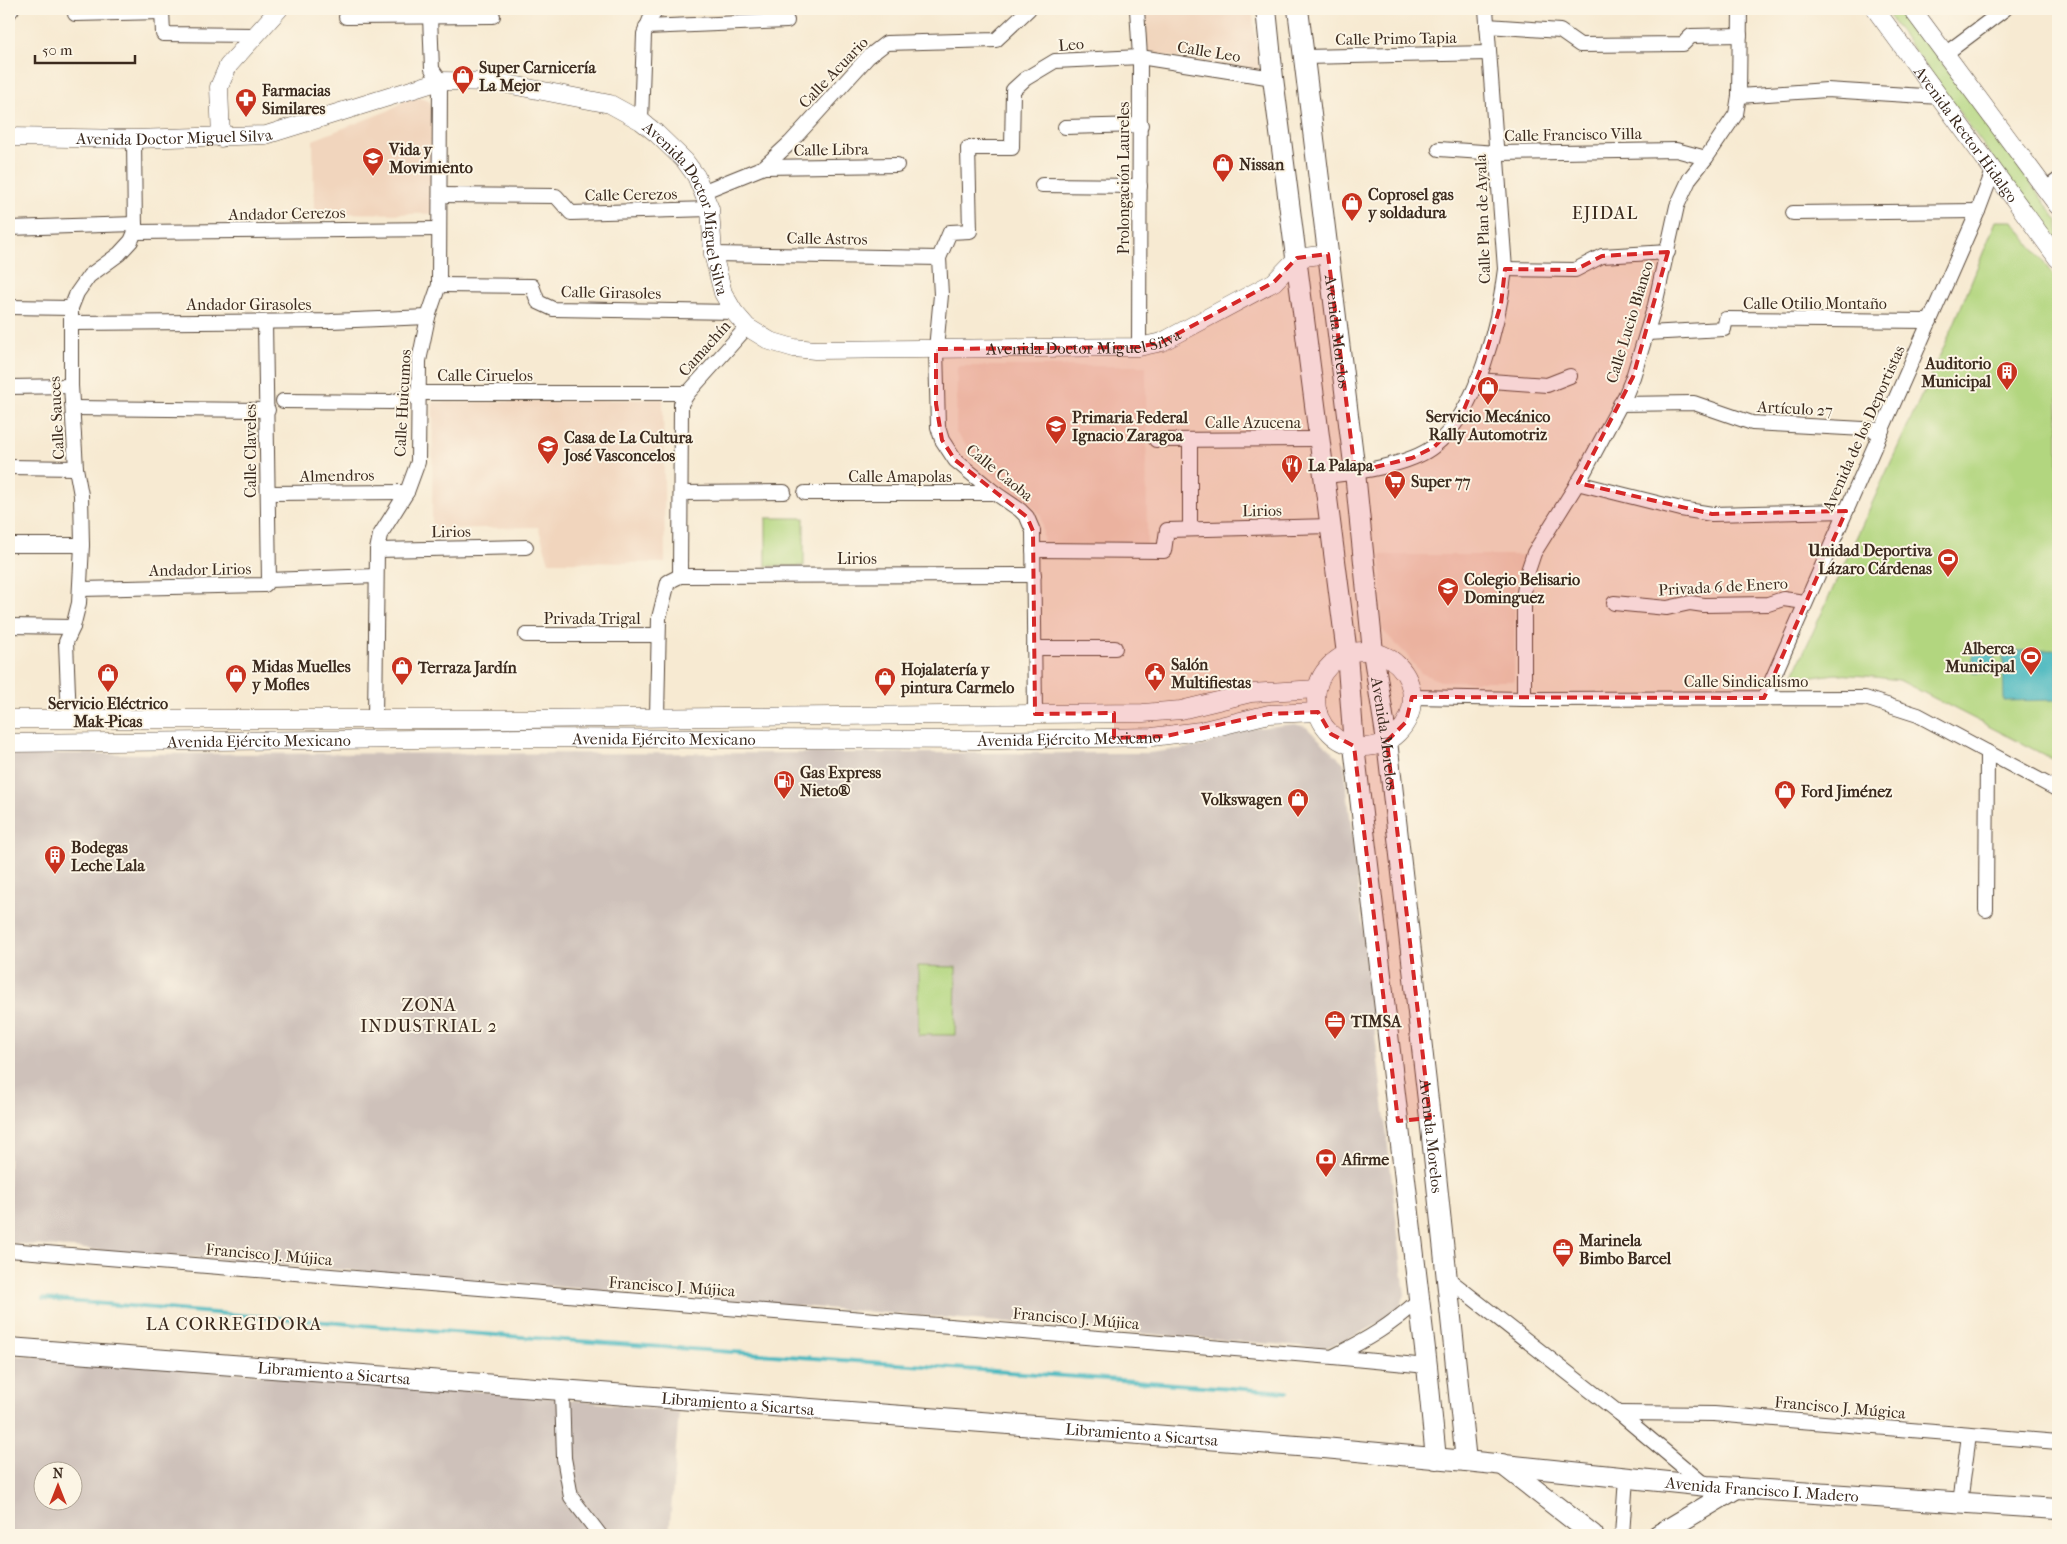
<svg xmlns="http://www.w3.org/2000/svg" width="2067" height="1544" viewBox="0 0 2067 1544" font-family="'IM FELL French Canon',serif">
<rect width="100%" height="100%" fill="#fcf5e5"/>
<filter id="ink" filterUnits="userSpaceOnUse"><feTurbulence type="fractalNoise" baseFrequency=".02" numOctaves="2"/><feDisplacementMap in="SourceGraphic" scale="10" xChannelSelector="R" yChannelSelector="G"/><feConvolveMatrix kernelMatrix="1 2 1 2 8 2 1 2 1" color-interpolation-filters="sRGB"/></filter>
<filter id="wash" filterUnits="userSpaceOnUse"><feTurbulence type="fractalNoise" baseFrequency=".0096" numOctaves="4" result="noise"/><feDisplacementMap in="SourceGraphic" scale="20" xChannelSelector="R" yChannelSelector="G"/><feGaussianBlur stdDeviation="1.12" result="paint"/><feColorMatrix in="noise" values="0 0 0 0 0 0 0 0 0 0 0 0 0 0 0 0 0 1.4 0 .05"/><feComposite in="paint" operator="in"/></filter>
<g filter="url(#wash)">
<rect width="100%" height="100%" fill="#f7ead2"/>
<!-- built -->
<g fill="#f1d5bd">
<path d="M1144 9H1252L1260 71 1147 53Z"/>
<path d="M408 98H424L430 102 433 115 432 214 314 213 313 140 390 110Z"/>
<path d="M957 366H1146L1147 545 1044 546 1041 515 1031 504 1003 485 977 458 956 433Z"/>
<path d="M663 399 665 563 549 562 538 527 432 529 433 402Z"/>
<path d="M1381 555H1529L1515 584 1514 681H1440L1421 673 1405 653 1382 630Z"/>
</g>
<!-- industrial -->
<g fill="#cec1ba" fill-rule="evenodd">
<path d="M1295 724 1306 727 1344 763 1405 1295 1399 1307 1382 1322 1348 1339 1325 1348 9 1243V754L1149 753 1204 746 1223 736 1247 729Z"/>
<path d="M9 1355 527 1395 679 1412 669 1535H9ZM42 1472H72V1502H42Z"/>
</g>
<!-- green -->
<g fill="#b2d67f" stroke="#76804e">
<path d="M1884 9H1903L2058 221V247Z"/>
<path d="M1996 221H2013L2058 282V762L1899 680 1866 676 1835 674 1791 680 1952 329Z"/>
<rect x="766" y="518" width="38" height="48"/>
<path d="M918 966 956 967 955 1035H918Z"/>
</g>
<!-- water -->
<g fill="#49b8bf" stroke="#42716e">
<path d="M2058 650V700L2004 701 2003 651Z"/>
<rect x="1973" y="653" width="21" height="20"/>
</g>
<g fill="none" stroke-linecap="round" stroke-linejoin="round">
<!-- stream -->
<path stroke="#49b8bf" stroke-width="4" d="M43 1299 398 1328 1287 1392"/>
</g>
</g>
<g filter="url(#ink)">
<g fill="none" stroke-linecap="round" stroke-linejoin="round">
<!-- minor casing -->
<g stroke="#574739" stroke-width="16">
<g id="minor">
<path d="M162 9 163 34 254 35"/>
<path d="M1137 9 1140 57 1139 347"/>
<path d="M9 13 12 9"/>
<path d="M75 14 162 12"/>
<path d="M346 17 493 16"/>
<path d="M1487 26 1560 31 1580 45 1683 44 1691 36 1740 35"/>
<path d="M646 27 787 21"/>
<path d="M1945 54 2005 9"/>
<path d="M1304 57 1489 53"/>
<path d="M1739 96 1827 90 1940 97"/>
<path d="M641 121 644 34 651 17 658 9"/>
<path d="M1065 127 1141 125"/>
<path d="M1439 149 1497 153 1676 150 1706 158"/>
<path d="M764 167 897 165"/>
<path d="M1042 185 1140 186"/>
<path d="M2046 189 2058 180"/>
<path d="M702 192 764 167 790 143 868 57 886 43 996 40 1029 9"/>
<path d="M440 195 556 196 571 213 710 209"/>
<path d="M1793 213 1978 211"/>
<path d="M9 228 135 224"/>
<path d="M135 232 439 229"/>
<path d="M713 254 939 258"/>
<path d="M1505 269 1575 270 1602 256 1668 252"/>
<path d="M439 285 532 286 538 302 553 309 734 312"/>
<path d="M9 307 71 308"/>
<path d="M265 322 269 580"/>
<path d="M71 323 331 321 428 317"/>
<path d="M1647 333 1724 329 1726 319 1930 321"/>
<path d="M1477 380 1547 385 1570 376"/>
<path d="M9 387 71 386"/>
<path d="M283 401 392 402 418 393H688"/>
<path d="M1620 404 1694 403 1752 423 1882 430"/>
<path d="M73 408 268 410"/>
<path d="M1156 440 1320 439"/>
<path d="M1190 440V529"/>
<path d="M9 467 76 468"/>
<path d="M1324 476C1354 473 1411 465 1434 446 1478 412 1499 322 1505 269L1486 9"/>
<path d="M1577 483 1681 509 1712 514 1846 511"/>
<path d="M268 493 407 492"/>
<path d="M681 493 784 492"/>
<path d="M805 493H995"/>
<path d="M9 545H82"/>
<path d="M377 550 526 547"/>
<path d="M1033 550 1164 551 1167 530 1331 526"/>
<path d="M680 576 1034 575"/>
<path d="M81 589 265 585 269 580 376 576"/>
<path d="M1614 603 1667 608 1690 603 1704 605 1768 604 1783 599 1805 602"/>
<path d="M9 626 73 627"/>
<path d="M526 635H658"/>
<path d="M1034 648H1115"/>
<path d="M1412 697 1524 699 1865 698 1918 715 2058 790"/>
<path d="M1764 698 1978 211 1993 171"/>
<path d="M1524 699V592L1528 571 1534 553 1582 476 1626 394 1633 377 1655 305 1677 206 1690 178 1706 158 1736 114 1739 96 1740 9"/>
<path d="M1035 714 1033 531 1027 517 1020 510 995 493 955 460 942 440 938 427 936 349 941 295 939 258 950 232 970 231 968 148H1012L1013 90 1025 79 1055 61 1140 57 1273 78"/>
<path d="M657 717 659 618 668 582 680 576 681 404 688 393 747 327"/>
<path d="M69 719 66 642 73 627 79 603 82 545 81 495 76 468 71 386V308L77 293 89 276 119 254 131 241 135 232 134 139"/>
<path d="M375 719 377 550 380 535 407 492 418 462 419 361 428 317 439 285 440 81 432 69 430 16"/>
<path d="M1986 910 1987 752"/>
<path d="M9 1250 1333 1357 1427 1366"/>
<path d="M1447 1278 1619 1413 1706 1486"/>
<path d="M1334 1356C1368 1339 1390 1326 1419 1300"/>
<path d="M562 1391 564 1458 571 1497 600 1535"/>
<path d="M1619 1413 1714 1414 2058 1442"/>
<path d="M1960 1503 1969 1435"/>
<path d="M1622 1535 1626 1478"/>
</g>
</g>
<!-- tertiary casing -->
<g stroke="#574739" stroke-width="19">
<g id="tertiary">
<path id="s1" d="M1875 9 2058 259"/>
<path d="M1912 9 2058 206"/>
<path id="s2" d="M9 137 134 139 266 135 440 81 497 82 610 104 641 121 656 133 685 161 696 176 710 209 713 254 723 293 734 312 747 327 770 341 794 348 815 350 1139 347 1162 342 1274 282 1297 258 1328 254"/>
<path d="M221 138 219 87 228 66 279 9"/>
<circle cx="1364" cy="699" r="48"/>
<path d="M9 719H525L1143 713 1181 710 1251 693 1317 689"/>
<path id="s3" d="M9 743 525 738 1000 740 1152 737 1200 731 1269 714 1318 712"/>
</g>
</g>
<!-- secondary casing -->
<g stroke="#574739" stroke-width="22">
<g id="secondary">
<path d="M1266 9 1273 78 1347 654 1354 746 1427 1366 1436 1459"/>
<path id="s4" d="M1298 9 1355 472 1373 652 1387 741 1430 1118 1466 1461"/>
<path id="s5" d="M9 1348 1324 1448 1466 1461 1707 1486 2058 1509"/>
<path d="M1502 1464 1593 1535"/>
<path d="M1658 1535 1737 1488"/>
</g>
</g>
<!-- minor -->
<use href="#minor" stroke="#fff" stroke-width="14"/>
<!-- tertiary -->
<use href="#tertiary" stroke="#fff" stroke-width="18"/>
<!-- secondary -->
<use href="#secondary" stroke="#fff" stroke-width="20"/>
</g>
</g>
<!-- marked area -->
<path fill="#d62828" fill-opacity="0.2" stroke="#d62828" stroke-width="4" stroke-dasharray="10 6" stroke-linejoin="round" d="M1668 252 1633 377 1578 483 1712 514 1846 511 1764 698 1412 697 1406 722 1387 741 1430 1118 1398 1121 1354 746 1331 734 1318 712 1269 714 1166 736 1114 738V713L1035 714 1033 531 1027 517 955 460 942 440 936 404V349L1139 347 1162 342 1274 282 1297 258 1328 254 1355 472 1412 458 1434 447 1450 431 1463 412 1482 366 1501 304 1505 269 1575 270 1602 256Z"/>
<!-- icons -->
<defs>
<g id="shop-pin" transform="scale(1.125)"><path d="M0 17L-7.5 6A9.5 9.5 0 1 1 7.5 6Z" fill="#c8321e" stroke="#fcf5e5"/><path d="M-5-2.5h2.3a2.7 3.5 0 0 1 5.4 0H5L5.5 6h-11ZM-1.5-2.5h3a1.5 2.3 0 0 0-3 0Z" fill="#fff"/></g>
<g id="pharmacy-pin" transform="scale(1.125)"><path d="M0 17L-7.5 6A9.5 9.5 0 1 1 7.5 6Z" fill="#c8321e" stroke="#fcf5e5"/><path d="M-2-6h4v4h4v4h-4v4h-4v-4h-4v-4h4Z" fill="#fff"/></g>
<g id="school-pin" transform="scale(1.125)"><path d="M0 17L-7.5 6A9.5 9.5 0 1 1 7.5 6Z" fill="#c8321e" stroke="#fcf5e5"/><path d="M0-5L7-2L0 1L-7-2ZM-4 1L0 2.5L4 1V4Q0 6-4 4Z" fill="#fff"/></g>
<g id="building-pin" transform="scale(1.125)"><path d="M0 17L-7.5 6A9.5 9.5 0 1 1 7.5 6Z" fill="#c8321e" stroke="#fcf5e5"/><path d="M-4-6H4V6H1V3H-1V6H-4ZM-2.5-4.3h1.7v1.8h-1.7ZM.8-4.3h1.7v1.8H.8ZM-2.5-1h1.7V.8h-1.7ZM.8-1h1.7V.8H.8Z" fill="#fff"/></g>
<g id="restaurant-pin" transform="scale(1.125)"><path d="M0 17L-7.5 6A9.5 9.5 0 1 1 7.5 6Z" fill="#c8321e" stroke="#fcf5e5"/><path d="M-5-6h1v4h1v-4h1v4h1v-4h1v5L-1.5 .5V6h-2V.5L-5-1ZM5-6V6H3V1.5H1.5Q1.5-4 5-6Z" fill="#fff"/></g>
<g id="supermarket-pin" transform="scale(1.125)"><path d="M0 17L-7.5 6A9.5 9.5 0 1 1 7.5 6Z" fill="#c8321e" stroke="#fcf5e5"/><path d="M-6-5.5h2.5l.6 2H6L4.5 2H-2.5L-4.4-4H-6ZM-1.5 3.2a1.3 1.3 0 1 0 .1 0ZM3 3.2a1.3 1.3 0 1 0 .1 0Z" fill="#fff"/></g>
<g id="stadium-pin" transform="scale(1.125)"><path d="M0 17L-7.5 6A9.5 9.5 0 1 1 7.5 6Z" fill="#c8321e" stroke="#fcf5e5"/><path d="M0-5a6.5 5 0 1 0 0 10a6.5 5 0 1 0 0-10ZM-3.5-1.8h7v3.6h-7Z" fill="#fff"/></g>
<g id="civic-pin" transform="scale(1.125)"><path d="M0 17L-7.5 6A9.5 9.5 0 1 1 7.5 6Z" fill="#c8321e" stroke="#fcf5e5"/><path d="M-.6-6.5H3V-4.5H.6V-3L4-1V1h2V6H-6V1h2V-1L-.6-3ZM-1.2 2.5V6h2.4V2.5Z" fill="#fff"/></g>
<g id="fuel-pin" transform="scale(1.125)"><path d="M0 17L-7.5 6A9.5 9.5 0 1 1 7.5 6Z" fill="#c8321e" stroke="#fcf5e5"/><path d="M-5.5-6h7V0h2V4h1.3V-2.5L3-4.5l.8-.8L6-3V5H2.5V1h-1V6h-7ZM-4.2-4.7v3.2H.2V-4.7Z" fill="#fff"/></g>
<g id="office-pin" transform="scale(1.125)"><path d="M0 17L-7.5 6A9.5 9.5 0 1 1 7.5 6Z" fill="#c8321e" stroke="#fcf5e5"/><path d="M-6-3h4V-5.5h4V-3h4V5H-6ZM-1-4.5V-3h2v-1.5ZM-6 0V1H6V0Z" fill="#fff"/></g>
<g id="bank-pin" transform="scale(1.125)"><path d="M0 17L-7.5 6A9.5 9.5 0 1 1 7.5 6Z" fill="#c8321e" stroke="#fcf5e5"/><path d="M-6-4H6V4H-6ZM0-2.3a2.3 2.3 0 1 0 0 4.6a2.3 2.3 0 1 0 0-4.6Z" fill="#fff"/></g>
</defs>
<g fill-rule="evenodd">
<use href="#shop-pin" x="463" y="76"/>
<use href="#pharmacy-pin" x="246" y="99"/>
<use href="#school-pin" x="373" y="158"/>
<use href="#shop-pin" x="1223" y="164"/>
<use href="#shop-pin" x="1352" y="203"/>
<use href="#building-pin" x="2007" y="372"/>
<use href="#shop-pin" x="1488" y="387"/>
<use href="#school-pin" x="1056" y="426"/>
<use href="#school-pin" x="548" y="446"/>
<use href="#restaurant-pin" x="1292" y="465"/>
<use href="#supermarket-pin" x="1395" y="481"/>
<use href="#stadium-pin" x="1948" y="559"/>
<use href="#school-pin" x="1448" y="588"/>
<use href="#stadium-pin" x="2031" y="657"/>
<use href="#shop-pin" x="402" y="667"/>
<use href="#civic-pin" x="1155" y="673"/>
<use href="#shop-pin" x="108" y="674"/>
<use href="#shop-pin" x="236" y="675"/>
<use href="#shop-pin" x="885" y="678"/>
<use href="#fuel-pin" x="784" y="781"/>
<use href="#shop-pin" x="1785" y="791"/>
<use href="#shop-pin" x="1298" y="799"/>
<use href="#building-pin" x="55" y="856"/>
<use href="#office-pin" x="1335" y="1021"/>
<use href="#bank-pin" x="1326" y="1159"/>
<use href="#office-pin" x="1563" y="1249"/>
</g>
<g text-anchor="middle" stroke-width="4" stroke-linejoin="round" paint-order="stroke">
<!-- street labels -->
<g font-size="16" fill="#3b2a1e" stroke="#fcf5e5">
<text transform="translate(1396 38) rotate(-1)" y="6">Calle Primo Tapia</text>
<text transform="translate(1071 44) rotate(-5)" y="6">Leo</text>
<text transform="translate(1209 51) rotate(9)" y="6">Calle Leo</text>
<text transform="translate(833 72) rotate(-46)" y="6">Calle Acuario</text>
<text dy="6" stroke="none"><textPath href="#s2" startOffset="165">Avenida Doctor Miguel Silva</textPath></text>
<text transform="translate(1573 134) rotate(-1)" y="6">Calle Francisco Villa</text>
<text dy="6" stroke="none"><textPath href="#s1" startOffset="155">Avenida Rector Hidalgo</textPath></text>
<text transform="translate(831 149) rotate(-1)" y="6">Calle Libra</text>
<text transform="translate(1123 178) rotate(-90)" y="6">Prolongación Laureles</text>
<text transform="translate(631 194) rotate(-1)" y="6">Calle Cerezos</text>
<text dy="6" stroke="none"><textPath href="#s2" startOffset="750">Avenida Doctor Miguel Silva</textPath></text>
<text transform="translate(287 213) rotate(-1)" y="6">Andador Cerezos</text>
<text transform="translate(1482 219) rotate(-92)" y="6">Calle Plan de Ayala</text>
<text transform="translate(827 238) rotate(1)" y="6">Calle Astros</text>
<text transform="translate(611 292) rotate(1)" y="6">Calle Girasoles</text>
<text x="1815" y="309">Calle Otilio Montaño</text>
<text x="249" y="310">Andador Girasoles</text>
<text transform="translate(1629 322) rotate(-73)" y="6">Calle Lucio Blanco</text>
<text dy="6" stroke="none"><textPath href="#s4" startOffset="325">Avenida Morelos</textPath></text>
<text dy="6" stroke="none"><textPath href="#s2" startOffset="1230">Avenida Doctor Miguel Silva</textPath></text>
<text transform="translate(704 348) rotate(-48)" y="6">Camachín</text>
<text x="485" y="381">Calle Ciruelos</text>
<text transform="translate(402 403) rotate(-87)" y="6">Calle Huicumos</text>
<text transform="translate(1795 408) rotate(3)" y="6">Artículo 27</text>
<text transform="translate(56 418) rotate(-93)" y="6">Calle Sauces</text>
<text x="1253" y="428">Calle Azucena</text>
<text transform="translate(1863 428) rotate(-66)" y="6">Avenida de los Deportistas</text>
<text transform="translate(250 451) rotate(-90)" y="6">Calle Claveles</text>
<text transform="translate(1000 472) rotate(39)" y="6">Calle Caoba</text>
<text transform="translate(337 475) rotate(-1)" y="6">Almendros</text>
<text x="900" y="482">Calle Amapolas</text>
<text transform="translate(1262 510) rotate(-1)" y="6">Lirios</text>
<text transform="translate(451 531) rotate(-1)" y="6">Lirios</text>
<text x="857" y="564">Lirios</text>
<text transform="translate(200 569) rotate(-1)" y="6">Andador Lirios</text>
<text transform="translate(1723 586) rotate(-3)" y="6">Privada 6 de Enero</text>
<text x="592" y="624">Privada Trigal</text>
<text x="1746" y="687">Calle Sindicalismo</text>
<text dy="6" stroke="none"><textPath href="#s4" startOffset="730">Avenida Morelos</textPath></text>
<text dy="6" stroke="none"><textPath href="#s3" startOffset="1060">Avenida Ejército Mexicano</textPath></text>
<text dy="6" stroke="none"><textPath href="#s3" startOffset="655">Avenida Ejército Mexicano</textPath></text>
<text dy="6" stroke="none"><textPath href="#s3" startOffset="250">Avenida Ejército Mexicano</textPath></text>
<text dy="6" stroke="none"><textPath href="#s4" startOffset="1135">Avenida Morelos</textPath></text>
<text transform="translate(269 1254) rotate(5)" y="6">Francisco J. Mújica</text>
<text transform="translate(672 1286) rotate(4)" y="6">Francisco J. Mújica</text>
<text transform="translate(1076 1318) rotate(5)" y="6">Francisco J. Mújica</text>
<text dy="6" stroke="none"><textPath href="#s5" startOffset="326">Libramiento a Sicartsa</textPath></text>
<text dy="6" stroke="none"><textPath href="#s5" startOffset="731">Libramiento a Sicartsa</textPath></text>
<text transform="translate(1840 1407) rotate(5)" y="6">Francisco J. Múgica</text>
<text dy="6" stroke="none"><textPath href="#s5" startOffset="1136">Libramiento a Sicartsa</textPath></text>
<text dy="6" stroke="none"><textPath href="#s5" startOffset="1759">Avenida Francisco I. Madero</textPath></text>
</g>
<!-- poi labels -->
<g font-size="16" font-weight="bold" fill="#3b2a1e" stroke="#fcf5e5" text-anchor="start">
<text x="479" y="73">Super Carnicería<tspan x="479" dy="18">La Mejor</tspan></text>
<text x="262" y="96">Farmacias<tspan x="262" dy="18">Similares</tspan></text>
<text x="389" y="155">Vida y<tspan x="389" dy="18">Movimiento</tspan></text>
<text x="1239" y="170">Nissan</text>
<text x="1368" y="200">Coprosel gas<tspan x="1368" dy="18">y soldadura</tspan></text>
<text x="1991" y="369" text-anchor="end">Auditorio<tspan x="1991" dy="18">Municipal</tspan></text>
<text x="1488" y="422" text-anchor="middle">Servicio Mecánico<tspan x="1488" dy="18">Rally Automotriz</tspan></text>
<text x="1072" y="423">Primaria Federal<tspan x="1072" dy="18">Ignacio Zaragoa</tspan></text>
<text x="564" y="443">Casa de La Cultura<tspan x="564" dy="18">José Vasconcelos</tspan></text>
<text x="1308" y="471">La Palapa</text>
<text x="1411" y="487">Super 77</text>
<text x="1932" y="556" text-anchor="end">Unidad Deportiva<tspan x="1932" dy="18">Lázaro Cárdenas</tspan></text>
<text x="1464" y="585">Colegio Belisario<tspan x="1464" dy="18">Dominguez</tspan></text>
<text x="2015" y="654" text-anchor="end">Alberca<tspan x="2015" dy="18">Municipal</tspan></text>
<text x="1171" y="670">Salón<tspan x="1171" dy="18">Multifiestas</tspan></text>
<text x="252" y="672">Midas Muelles<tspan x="252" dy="18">y Mofles</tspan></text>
<text x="418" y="673">Terraza Jardín</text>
<text x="901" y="675">Hojalatería y<tspan x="901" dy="18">pintura Carmelo</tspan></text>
<text x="108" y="709" text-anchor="middle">Servicio Eléctrico<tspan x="108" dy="18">Mak-Picas</tspan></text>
<text x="800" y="778">Gas Express<tspan x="800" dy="18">Nieto®</tspan></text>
<text x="1801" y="797">Ford Jiménez</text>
<text x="1282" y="805" text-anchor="end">Volkswagen</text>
<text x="71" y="853">Bodegas<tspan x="71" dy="18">Leche Lala</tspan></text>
<text x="1351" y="1027">TIMSA</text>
<text x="1342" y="1165">Afirme</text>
<text x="1579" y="1246">Marinela<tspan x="1579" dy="18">Bimbo Barcel</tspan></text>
</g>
<!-- neighbourhood labels -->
<g font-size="18" letter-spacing="1" fill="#3b2a1e" stroke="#fcf5e5">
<text x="1605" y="219">EJIDAL</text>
<text x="429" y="1011">ZONA<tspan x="429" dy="21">INDUSTRIAL 2</tspan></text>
<text x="234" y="1330">LA CORREGIDORA</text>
</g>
</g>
<!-- margin -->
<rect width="2067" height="1544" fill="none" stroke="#fcf5e5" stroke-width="30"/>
<!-- north arrow -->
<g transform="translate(58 1486)"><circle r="24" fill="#fcf5e5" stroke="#afa495"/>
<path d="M0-4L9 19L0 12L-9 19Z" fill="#c8321e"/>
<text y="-8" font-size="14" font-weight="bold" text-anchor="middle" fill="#3b2a1e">N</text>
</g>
<!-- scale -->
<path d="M35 55v8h100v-8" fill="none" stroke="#3b2a1e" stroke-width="2.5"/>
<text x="42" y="55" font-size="15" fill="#3b2a1e" stroke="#fcf5e5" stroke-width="4" paint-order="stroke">50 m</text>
</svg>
